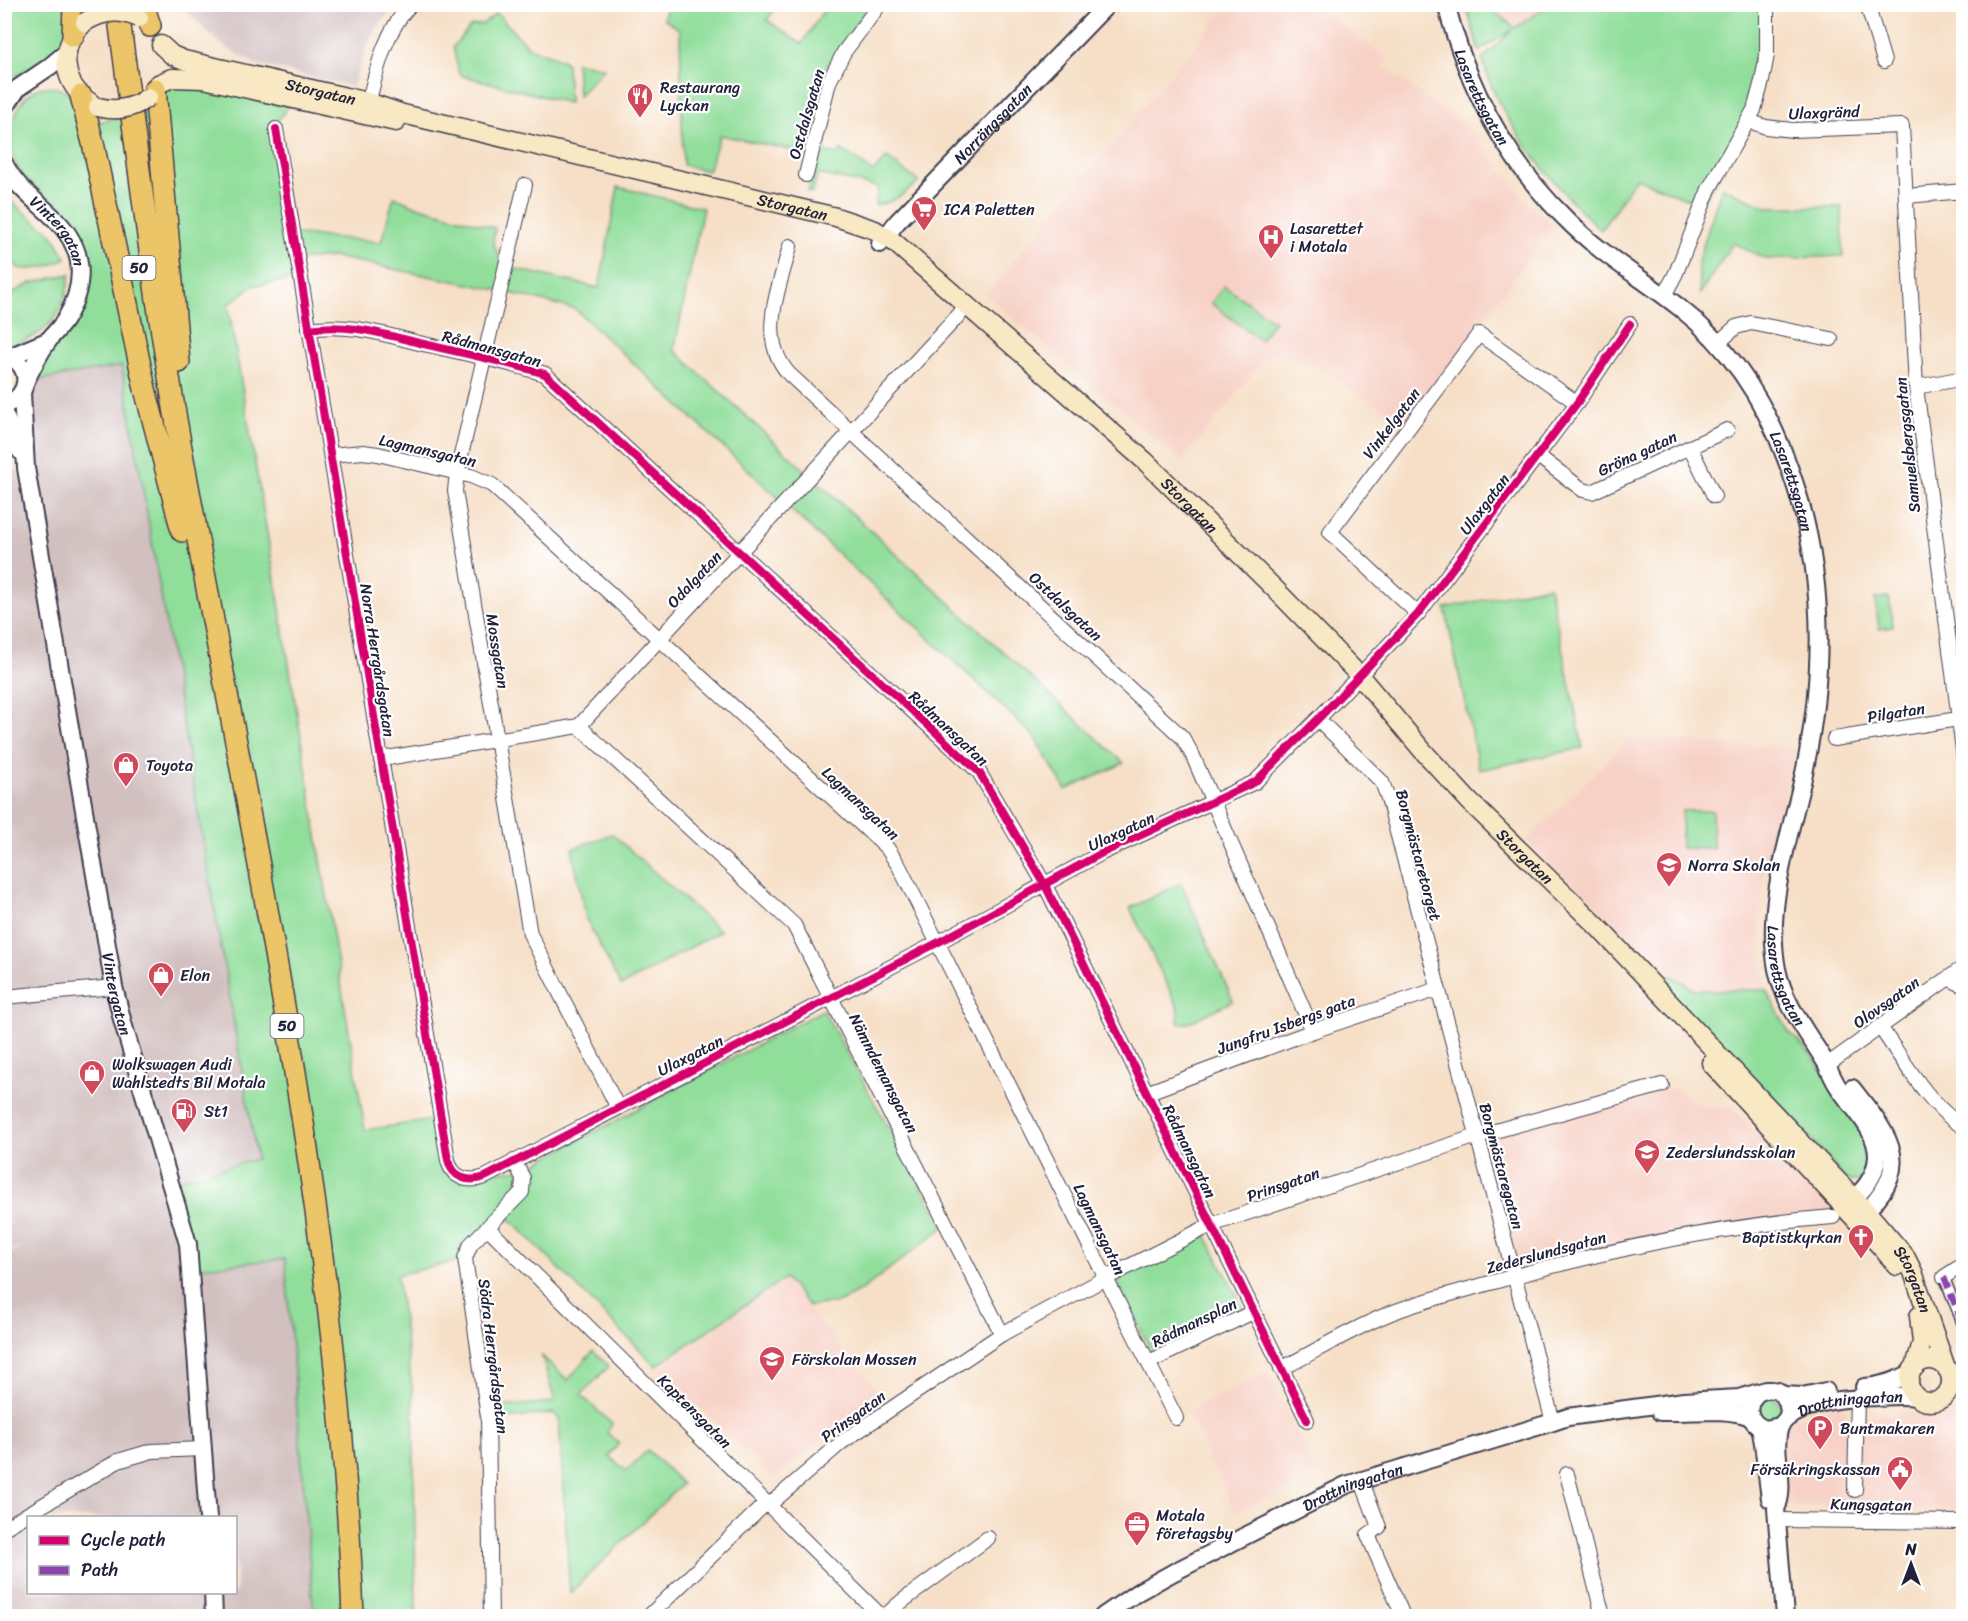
<svg xmlns="http://www.w3.org/2000/svg" width="1968" height="1621" viewBox="0 0 1968 1621" font-family="Sriracha,sans-serif">
<rect width="100%" height="100%" fill="#fff"/>
<filter id="ink" filterUnits="userSpaceOnUse"><feTurbulence type="fractalNoise" baseFrequency=".0167" numOctaves="2"/><feDisplacementMap in="SourceGraphic" scale="12" xChannelSelector="R" yChannelSelector="G"/><feConvolveMatrix kernelMatrix="1 2 1 2 8 2 1 2 1" color-interpolation-filters="sRGB"/></filter>
<filter id="wash" filterUnits="userSpaceOnUse"><feTurbulence type="fractalNoise" baseFrequency=".008" numOctaves="4" result="noise"/><feDisplacementMap in="SourceGraphic" scale="24" xChannelSelector="R" yChannelSelector="G"/><feGaussianBlur stdDeviation="1.35" result="paint"/><feColorMatrix in="noise" values="0 0 0 0 0 0 0 0 0 0 0 0 0 0 0 0 0 1.4 0 .05"/><feComposite in="paint" operator="in"/></filter>
<g filter="url(#wash)">
<rect width="100%" height="100%" fill="#f6dfc6"/>
<!-- built -->
<g fill="#f7d1c6">
<path d="M1229 5H1314L1387 59 1383 66 1471 130 1529 204 1552 225 1408 425 1315 366 1270 352 1182 461 986 295Z"/>
<path d="M1486 5H1549L1515 28Z"/>
<path d="M1629 739 1796 748 1773 853 1766 856 1760 920 1761 961 1766 990H1695L1652 962 1526 841Z"/>
<path d="M1666 1088 1676 1090 1705 1108 1731 1107 1836 1213 1692 1233 1518 1263 1486 1137Z"/>
<path d="M785 1281 883 1397 774 1478 659 1368Z"/>
<path d="M1267 1372 1315 1469 1314 1476 1236 1513 1187 1411Z"/>
<path d="M1842 1403 1846 1416 1963 1411V1510L1786 1505 1784 1430 1795 1419Z"/>
</g>
<!-- industrial -->
<g fill="#d2bfbf" fill-rule="evenodd">
<path d="M184 5V4L397 5 382 20 369 41 352 87 256 64 223 46 185 10Z"/>
<path d="M122 366 257 1159 170 1178 191 1268 285 1259 317 1616H5V1256L23 1247 5 1252 4 458 29 481 37 467 28 399 32 381ZM28 1518H236V1592H28Z"/>
</g>
<!-- green -->
<g fill="#91de9b" stroke="#5a806b" stroke-width="1.5">
<path d="M5 5H68L67 31 59 50 50 58 19 74 5 86Z"/>
<path d="M667 5H777L767 20 802 44 827 5H856L865 12 816 82 802 152 720 135 708 171 683 165 680 30 664 19Z"/>
<path d="M1466 5H1486L1515 28 1549 5H1769L1751 124 1701 204 1636 178 1601 230C1559 191 1524 150 1497 99 1491 87 1487 73 1482 60L1512 30 1479 51Z"/>
<path d="M497 13C508 24 519 40 531 48 542 54 558 55 567 64L569 103 463 76 459 73 453 47 471 26 483 24Z"/>
<path d="M576 62 604 68 578 96Z"/>
<path d="M188 84 291 103 271 129 294 234 381 242 394 197 413 205 495 228 493 242 503 266 599 288 618 187 703 208 674 350 1124 763 1066 790 1033 735 575 309 498 290 334 257 299 260 301 278 252 286 228 305 279 603 365 1130 438 1119 453 1176 521 1169 513 1199 487 1225 461 1246 462 1260 397 1275 413 1395 416 1616H314L285 1259 191 1268 170 1181 257 1159 122 366 32 381C50 349 87 316 89 279 91 251 72 221 52 203 25 178 4 166 13 124 16 112 20 100 31 93 37 88 45 86 52 87 74 89 77 108 83 126L141 112 159 111 163 92 173 85Z"/>
<path d="M825 143V152L839 155 841 149 873 172 887 158 919 182C906 192 893 204 875 205L878 187 818 174 812 193 808 192 820 145Z"/>
<path d="M4 187 12 202 36 222 52 234 66 258C49 267 37 271 18 268L11 259V242L5 214Z"/>
<path d="M1722 187 1767 207H1842L1843 256 1766 259 1733 243 1700 294 1698 261Z"/>
<path d="M70 274C64 318 47 336 5 347V297L31 283Z"/>
<path d="M1224 286 1274 321 1260 340 1211 303Z"/>
<path d="M1549 586 1583 748 1479 770 1445 608Z"/>
<path d="M1889 597 1893 627 1879 629 1875 599Z"/>
<path d="M1682 811H1712L1713 848H1681Z"/>
<path d="M612 834 720 931 621 986 586 919 572 849Z"/>
<path d="M1181 883 1233 1001 1188 1023H1178L1179 1010 1130 908Z"/>
<path d="M1671 975 1695 990H1766L1789 1032 1811 1054 1870 1144V1168C1861 1179 1860 1185 1845 1179L1794 1118 1775 1102 1658 986Z"/>
<path d="M823 1010 944 1227 863 1289 840 1302 809 1306 785 1278 656 1366 509 1218C521 1204 532 1186 529 1167Z"/>
<path d="M1205 1233 1244 1310 1153 1355 1115 1278Z"/>
<path d="M593 1351 609 1366 581 1395 612 1424 607 1433 619 1443 609 1456 626 1471 648 1450 682 1484 570 1593 559 1419 553 1413 499 1420V1407L555 1402 542 1356 568 1380Z"/>
<circle cx="1769" cy="1409" r="12"/>
</g>
</g>
<g filter="url(#ink)">
<g fill="none" stroke-linecap="round" stroke-linejoin="round">
<!-- pedestrian casing -->
<g stroke="#423e50" stroke-width="12">
<path id="pedestrian" d="M1944 1277 1964 1328"/>
</g>
<!-- minor casing -->
<g stroke="#423e50" stroke-width="16">
<g id="minor">
<path d="M1867 4 1884 61"/>
<path d="M366 112C376 74 383 33 411 4"/>
<path d="M1749 121 1766 127 1792 130 1902 126 1916 387 1964 758"/>
<path d="M276 129 448 1160C452 1178 468 1183 485 1177L937 943 1102 853 1255 782 1318 719 1418 614 1577 403 1630 324"/>
<path d="M806 175 829 82 844 52 880 4"/>
<path d="M525 185 457 472 455 491 530 934 618 1108"/>
<path d="M1906 196 1964 191"/>
<path d="M790 246C780 287 756 337 789 374L1182 737 1192 754 1313 1031"/>
<path d="M1664 296 1676 273 1709 189 1754 110 1762 81 1767 55V4"/>
<path d="M309 329C349 322 389 336 428 345 467 354 507 362 545 374L979 772 1045 885 1307 1420"/>
<path d="M1718 343 1736 327 1751 323 1831 339"/>
<path d="M1916 387 1964 378"/>
<path d="M1690 447 1714 496"/>
<path d="M331 455 363 452 378 454 471 476 492 485 887 848 899 866 1176 1418"/>
<path d="M1538 456 1583 490 1592 492 1727 430"/>
<path d="M1418 614 1330 532 1479 334 1577 403"/>
<path d="M1318 719 1382 782 1388 798 1553 1422"/>
<path d="M579 726 794 925 1002 1334"/>
<path d="M1834 739 1964 718"/>
<path d="M381 759 579 726 968 305"/>
<path d="M1948 978 1964 986"/>
<path d="M4 997 114 987"/>
<path d="M1880 1027C1902 1058 1931 1109 1964 1127"/>
<path d="M1827 1065 1964 967"/>
<path d="M1146 1093 1313 1031 1438 989"/>
<path d="M488 1228 881 1616"/>
<path d="M1944 1277 1964 1264"/>
<path d="M1149 1362 1253 1312"/>
<path d="M1281 1369C1316 1351 1350 1330 1386 1315 1419 1301 1456 1293 1490 1283 1602 1251 1717 1226 1833 1217"/>
<path d="M1567 1474 1603 1616"/>
<path d="M1361 1479 1379 1527 1368 1535 1403 1616"/>
<path d="M1855 1490 1857 1397"/>
<path d="M768 1506 842 1442 1002 1334 1106 1278 1211 1225 1477 1136 1662 1085"/>
<path d="M1778 1520 1964 1522"/>
<path d="M4 1528 118 1461 152 1451 203 1449"/>
<path d="M491 1616 488 1417 465 1258 471 1244 522 1192 523 1178 514 1161"/>
<path d="M649 1616 765 1504"/>
<path d="M885 1616 901 1602 988 1538"/>
</g>
</g>
<!-- tertiary casing -->
<g stroke="#423e50" stroke-width="20">
<g id="tertiary">
<path id="s1" d="M1446 4C1467 85 1506 161 1566 219 1600 254 1642 278 1680 308 1730 347 1764 400 1786 459 1826 562 1826 672 1803 778 1789 839 1765 907 1777 969 1784 1004 1806 1030 1824 1060 1829 1068 1832 1077 1837 1085 1850 1106 1877 1129 1877 1156 1876 1179 1861 1192 1846 1207"/>
<path d="M4 109 18 88 49 67 67 52"/>
<path id="s2" d="M4 163C16 188 37 201 56 220 86 250 86 285 65 320 60 328 53 334 48 341 39 354 32 368 26 381"/>
<path id="s3" d="M880 244 897 222 1108 4"/>
<path d="M4 355C33 362 32 397 4 405"/>
<path d="M9 357 49 340"/>
<path id="s4" d="M22 393 26 468 114 987 123 1023 188 1244 208 1518"/>
<path d="M4 413 20 451"/>
<path d="M1852 1088C1894 1141 1915 1167 1857 1220"/>
<path d="M1864 1387C1882 1386 1895 1381 1911 1373"/>
<path d="M1783 1395 1802 1396 1826 1391"/>
<path d="M1660 1412C1686 1413 1727 1407 1750 1417"/>
<path id="s5" d="M1787 1418C1819 1399 1842 1399 1878 1397 1892 1396 1903 1395 1916 1397"/>
<path d="M1780 1426C1771 1453 1788 1484 1776 1509L1785 1616"/>
<path d="M1760 1427 1763 1443 1770 1499"/>
<path d="M213 1592 214 1616"/>
<path id="s6" d="M1103 1616 1138 1592 1174 1572 1346 1485 1553 1422 1568 1417 1684 1401 1739 1398 1766 1390H1772L1778 1391 1787 1400 1789 1412 1787 1418 1780 1426 1765 1429C1747 1422 1744 1404 1759 1392"/>
</g>
</g>
<!-- secondary casing -->
<g stroke="#423e50" stroke-width="21">
<g id="secondary">
<path d="M82 25C58 48 62 85 91 103"/>
<path id="s7" d="M161 45 172 55 184 60 368 102 403 114 836 217 875 230 894 242 1145 461 1275 589 1359 675 1423 751 1469 801 1598 927 1866 1211 1905 1256 1913 1272 1946 1368"/>
<path d="M158 84 172 78 204 79 396 122"/>
<path d="M1711 1063 1882 1248 1897 1266"/>
<circle cx="1930" cy="1381" r="21"/>
<path d="M1915 1367 1922 1342 1919 1316"/>
</g>
</g>
<!-- trunk casing -->
<g stroke="#423e50" stroke-width="24">
<g id="trunk">
<path d="M117 4C137 151 154 297 180 442 250 832 339 1220 353 1616"/>
<path d="M143 4 150 26"/>
<path d="M73 36 74 4"/>
<path d="M155 89 179 362"/>
<path d="M81 96 93 143 145 389 182 531"/>
</g>
</g>
<!-- pedestrian -->
<use href="#pedestrian" stroke="#fff" stroke-width="9"/>
<!-- minor -->
<use href="#minor" stroke="#fff" stroke-width="14"/>
<!-- tertiary -->
<use href="#tertiary" stroke="#fff" stroke-width="16"/>
<!-- secondary -->
<use href="#secondary" stroke="#f8e8c3" stroke-width="18"/>
<!-- trunk -->
<use href="#trunk" stroke="#edc569" stroke-width="21"/>
<!-- secondary-bridge casing -->
<g stroke="#423e50" stroke-width="21" stroke-linecap="butt">
<g id="secondary-bridge">
<path d="M85 22C102 11 120 9 139 18"/>
<path d="M98 107C117 112 133 109 148 97"/>
</g>
</g>
<!-- secondary-bridge -->
<use href="#secondary-bridge" stroke="#f8e8c3" stroke-width="18"/>
<!-- quiet -->
<path stroke="#8e44ad" stroke-width="6" stroke-dasharray="12 6" stroke-linecap="butt" d="M1944 1277 1964 1328"/>
<!-- cycleway casing -->
<g stroke="#fff" stroke-width="11">
<g id="cycleway">
<path d="M276 129 448 1160C452 1178 468 1183 485 1177L937 943 1102 853 1255 782 1318 719 1418 614 1577 403 1630 324"/>
<path d="M309 329C349 322 389 336 428 345 467 354 507 362 545 374L979 772 1045 885 1307 1420"/>
</g>
</g>
<!-- cycleway -->
<use href="#cycleway" stroke="#d6006c" stroke-width="8"/>
</g>
</g>
<!-- icons -->
<defs>
<g id="restaurant-pin" transform="scale(1.35)"><path d="M0 17L-7.5 6A9.5 9.5 0 1 1 7.5 6Z" fill="#d1495b" stroke="#fff"/><path d="M-5-6h1v4h1v-4h1v4h1v-4h1v5L-1.5 .5V6h-2V.5L-5-1ZM5-6V6H3V1.5H1.5Q1.5-4 5-6Z" fill="#fff"/></g>
<g id="supermarket-pin" transform="scale(1.35)"><path d="M0 17L-7.5 6A9.5 9.5 0 1 1 7.5 6Z" fill="#d1495b" stroke="#fff"/><path d="M-6-5.5h2.5l.6 2H6L4.5 2H-2.5L-4.4-4H-6ZM-1.5 3.2a1.3 1.3 0 1 0 .1 0ZM3 3.2a1.3 1.3 0 1 0 .1 0Z" fill="#fff"/></g>
<g id="hospital-pin" transform="scale(1.35)"><path d="M0 17L-7.5 6A9.5 9.5 0 1 1 7.5 6Z" fill="#d1495b" stroke="#fff"/><path d="M-5-5h3v3.5h4V-5h3V5h-3V1.5h-4V5h-3Z" fill="#fff"/></g>
<g id="shop-pin" transform="scale(1.35)"><path d="M0 17L-7.5 6A9.5 9.5 0 1 1 7.5 6Z" fill="#d1495b" stroke="#fff"/><path d="M-5-2.5h2.3a2.7 3.5 0 0 1 5.4 0H5L5.5 6h-11ZM-1.5-2.5h3a1.5 2.3 0 0 0-3 0Z" fill="#fff"/></g>
<g id="school-pin" transform="scale(1.35)"><path d="M0 17L-7.5 6A9.5 9.5 0 1 1 7.5 6Z" fill="#d1495b" stroke="#fff"/><path d="M0-5L7-2L0 1L-7-2ZM-4 1L0 2.5L4 1V4Q0 6-4 4Z" fill="#fff"/></g>
<g id="fuel-pin" transform="scale(1.35)"><path d="M0 17L-7.5 6A9.5 9.5 0 1 1 7.5 6Z" fill="#d1495b" stroke="#fff"/><path d="M-5.5-6h7V0h2V4h1.3V-2.5L3-4.5l.8-.8L6-3V5H2.5V1h-1V6h-7ZM-4.2-4.7v3.2H.2V-4.7Z" fill="#fff"/></g>
<g id="church-pin" transform="scale(1.35)"><path d="M0 17L-7.5 6A9.5 9.5 0 1 1 7.5 6Z" fill="#d1495b" stroke="#fff"/><path d="M-1.2-6h2.4v3.5h3.3v2.4h-3.3V6h-2.4V-.1h-3.3v-2.4h3.3Z" fill="#fff"/></g>
<g id="parking-pin" transform="scale(1.35)"><path d="M0 17L-7.5 6A9.5 9.5 0 1 1 7.5 6Z" fill="#d1495b" stroke="#fff"/><path d="M-3.5-5.5H1a3.5 3.5 0 0 1 0 7H-1V5.5H-3.5ZM-1-3.4V-.6H.8a1.4 1.4 0 0 0 0-2.8Z" fill="#fff"/></g>
<g id="civic-pin" transform="scale(1.35)"><path d="M0 17L-7.5 6A9.5 9.5 0 1 1 7.5 6Z" fill="#d1495b" stroke="#fff"/><path d="M-.6-6.5H3V-4.5H.6V-3L4-1V1h2V6H-6V1h2V-1L-.6-3ZM-1.2 2.5V6h2.4V2.5Z" fill="#fff"/></g>
<g id="office-pin" transform="scale(1.35)"><path d="M0 17L-7.5 6A9.5 9.5 0 1 1 7.5 6Z" fill="#d1495b" stroke="#fff"/><path d="M-6-3h4V-5.5h4V-3h4V5H-6ZM-1-4.5V-3h2v-1.5ZM-6 0V1H6V0Z" fill="#fff"/></g>
</defs>
<g fill-rule="evenodd">
<use href="#restaurant-pin" x="640" y="96"/>
<use href="#supermarket-pin" x="924" y="209"/>
<use href="#hospital-pin" x="1271" y="237"/>
<use href="#shop-pin" x="126" y="765"/>
<use href="#school-pin" x="1669" y="865"/>
<use href="#shop-pin" x="161" y="975"/>
<use href="#shop-pin" x="92" y="1073"/>
<use href="#fuel-pin" x="184" y="1111"/>
<use href="#school-pin" x="1647" y="1152"/>
<use href="#church-pin" x="1861" y="1237"/>
<use href="#school-pin" x="772" y="1359"/>
<use href="#parking-pin" x="1820" y="1428"/>
<use href="#civic-pin" x="1900" y="1469"/>
<use href="#office-pin" x="1137" y="1524"/>
</g>
<g text-anchor="middle" stroke-width="4.5" stroke-linejoin="round" paint-order="stroke">
<!-- shield labels -->
<g fill="#fff" stroke="#646476" stroke-width="1.5">
<rect x="122.5" y="256" width="33" height="24" rx="4.5"/>
<rect x="270.5" y="1014" width="33" height="24" rx="4.5"/>
</g>
<g font-size="15" font-weight="bold" fill="#22223b">
<text x="139" y="273">50</text>
<text x="287" y="1031">50</text>
</g>
<!-- poi labels -->
<g font-size="16" fill="#22223b" stroke="#fff" text-anchor="start">
<text x="660" y="93">Restaurang<tspan x="660" dy="18">Lyckan</tspan></text>
<text x="944" y="215">ICA Paletten</text>
<text x="1290" y="234">Lasarettet<tspan x="1290" dy="18">i Motala</tspan></text>
<text x="146" y="771">Toyota</text>
<text x="1688" y="871">Norra Skolan</text>
<text x="180" y="981">Elon</text>
<text x="112" y="1070">Wolkswagen Audi<tspan x="112" dy="18">Wahlstedts Bil Motala</tspan></text>
<text x="204" y="1117">St1</text>
<text x="1666" y="1158">Zederslundsskolan</text>
<text x="1842" y="1243" text-anchor="end">Baptistkyrkan</text>
<text x="792" y="1365">Förskolan Mossen</text>
<text x="1840" y="1434">Buntmakaren</text>
<text x="1880" y="1475" text-anchor="end">Försäkringskassan</text>
<text x="1156" y="1521">Motala<tspan x="1156" dy="18">företagsby</tspan></text>
</g>
<!-- street labels -->
<g font-size="16" fill="#22223b" stroke="#fff">
<text dy="6" stroke="none"><textPath href="#s7" startOffset="168">Storgatan</textPath></text>
<text dy="6" stroke="none"><textPath href="#s1" startOffset="100">Lasarettsgatan</textPath></text>
<text transform="translate(1824 112) rotate(-2)" y="6">Ulaxgränd</text>
<text transform="translate(806 114) rotate(-74)" y="6">Ostdalsgatan</text>
<text dy="6" stroke="none"><textPath href="#s3" startOffset="165">Norrängsgatan</textPath></text>
<text dy="6" stroke="none"><textPath href="#s7" startOffset="654">Storgatan</textPath></text>
<text dy="6" stroke="none"><textPath href="#s2" startOffset="88">Vintergatan</textPath></text>
<text transform="translate(492 348) rotate(15)" y="6">Rådmansgatan</text>
<text transform="translate(1391 423) rotate(-53)" y="6">Vinkelgatan</text>
<text transform="translate(1907 445) rotate(-96)" y="6">Samuelsbergsgatan</text>
<text transform="translate(428 450) rotate(13)" y="6">Lagmansgatan</text>
<text transform="translate(1637 453) rotate(-25)" y="6">Gröna gatan</text>
<text dy="6" stroke="none"><textPath href="#s1" startOffset="604">Lasarettsgatan</textPath></text>
<text transform="translate(1484 504) rotate(-53)" y="6">Ulaxgatan</text>
<text dy="6" stroke="none"><textPath href="#s7" startOffset="1158">Storgatan</textPath></text>
<text transform="translate(694 579) rotate(-47)" y="6">Odalgatan</text>
<text transform="translate(1066 606) rotate(43)" y="6">Ostdalsgatan</text>
<text transform="translate(498 651) rotate(81)" y="6">Mossgatan</text>
<text transform="translate(378 660) rotate(81)" y="6">Norra Herrgårdsgatan</text>
<text transform="translate(1896 712) rotate(-9)" y="6">Pilgatan</text>
<text transform="translate(949 728) rotate(43)" y="6">Rådmansgatan</text>
<text transform="translate(861 803) rotate(43)" y="6">Lagmansgatan</text>
<text transform="translate(1121 831) rotate(-25)" y="6">Ulaxgatan</text>
<text transform="translate(1419 855) rotate(75)" y="6">Borgmästaretorget</text>
<text dy="6" stroke="none"><textPath href="#s7" startOffset="1644">Storgatan</textPath></text>
<text dy="6" stroke="none"><textPath href="#s1" startOffset="1108">Lasarettsgatan</textPath></text>
<text dy="6" stroke="none"><textPath href="#s4" startOffset="609">Vintergatan</textPath></text>
<text transform="translate(1886 1002) rotate(-35)" y="6">Olovsgatan</text>
<text transform="translate(1286 1024) rotate(-20)" y="6">Jungfru Isbergs gata</text>
<text transform="translate(690 1055) rotate(-27)" y="6">Ulaxgatan</text>
<text transform="translate(884 1073) rotate(63)" y="6">Nämndemansgatan</text>
<text transform="translate(1190 1151) rotate(64)" y="6">Rådmansgatan</text>
<text transform="translate(1502 1166) rotate(75)" y="6">Borgmästaregatan</text>
<text transform="translate(1283 1184) rotate(-19)" y="6">Prinsgatan</text>
<text transform="translate(1100 1229) rotate(64)" y="6">Lagmansgatan</text>
<text transform="translate(1546 1252) rotate(-15)" y="6">Zederslundsgatan</text>
<text dy="6" stroke="none"><textPath href="#s7" startOffset="2220">Storgatan</textPath></text>
<text transform="translate(1194 1322) rotate(-26)" y="6">Rådmansplan</text>
<text transform="translate(494 1356) rotate(83)" y="6">Södra Herrgårdsgatan</text>
<text dy="6" stroke="none"><textPath href="#s5" startOffset="66">Drottninggatan</textPath></text>
<text transform="translate(695 1411) rotate(45)" y="6">Kaptensgatan</text>
<text transform="translate(853 1416) rotate(-36)" y="6">Prinsgatan</text>
<text dy="6" stroke="none"><textPath href="#s6" startOffset="282">Drottninggatan</textPath></text>
<text transform="translate(1871 1504) rotate(1)" y="6">Kungsgatan</text>
</g>
</g>
<!-- margin -->
<rect width="1968" height="1621" fill="none" stroke="#fff" stroke-width="24"/>
<!-- legend -->
<rect x="27" y="1516" width="210" height="78" fill="#ffffff" stroke="#a7a7b1" stroke-width="1.5"/>
<rect x="39" y="1536" width="30" height="9" fill="#d6006c" stroke="#a7a7b1" stroke-width="1.5"/>
<text x="81" y="1546" font-size="18" fill="#22223b">Cycle path</text>
<rect x="39" y="1566" width="30" height="9" fill="#8e44ad" stroke="#a7a7b1" stroke-width="1.5"/>
<text x="81" y="1576" font-size="18" fill="#22223b">Path</text>
<!-- north arrow -->
<g transform="translate(1911 1564)" stroke="#ffffff" stroke-width="4.5" paint-order="stroke">
<path d="M0-4.5L10 22L0 15L-10 22Z" fill="#22223b"/>
<text y="-9" font-size="16" font-weight="bold" text-anchor="middle" fill="#22223b">N</text>
</g>
</svg>
